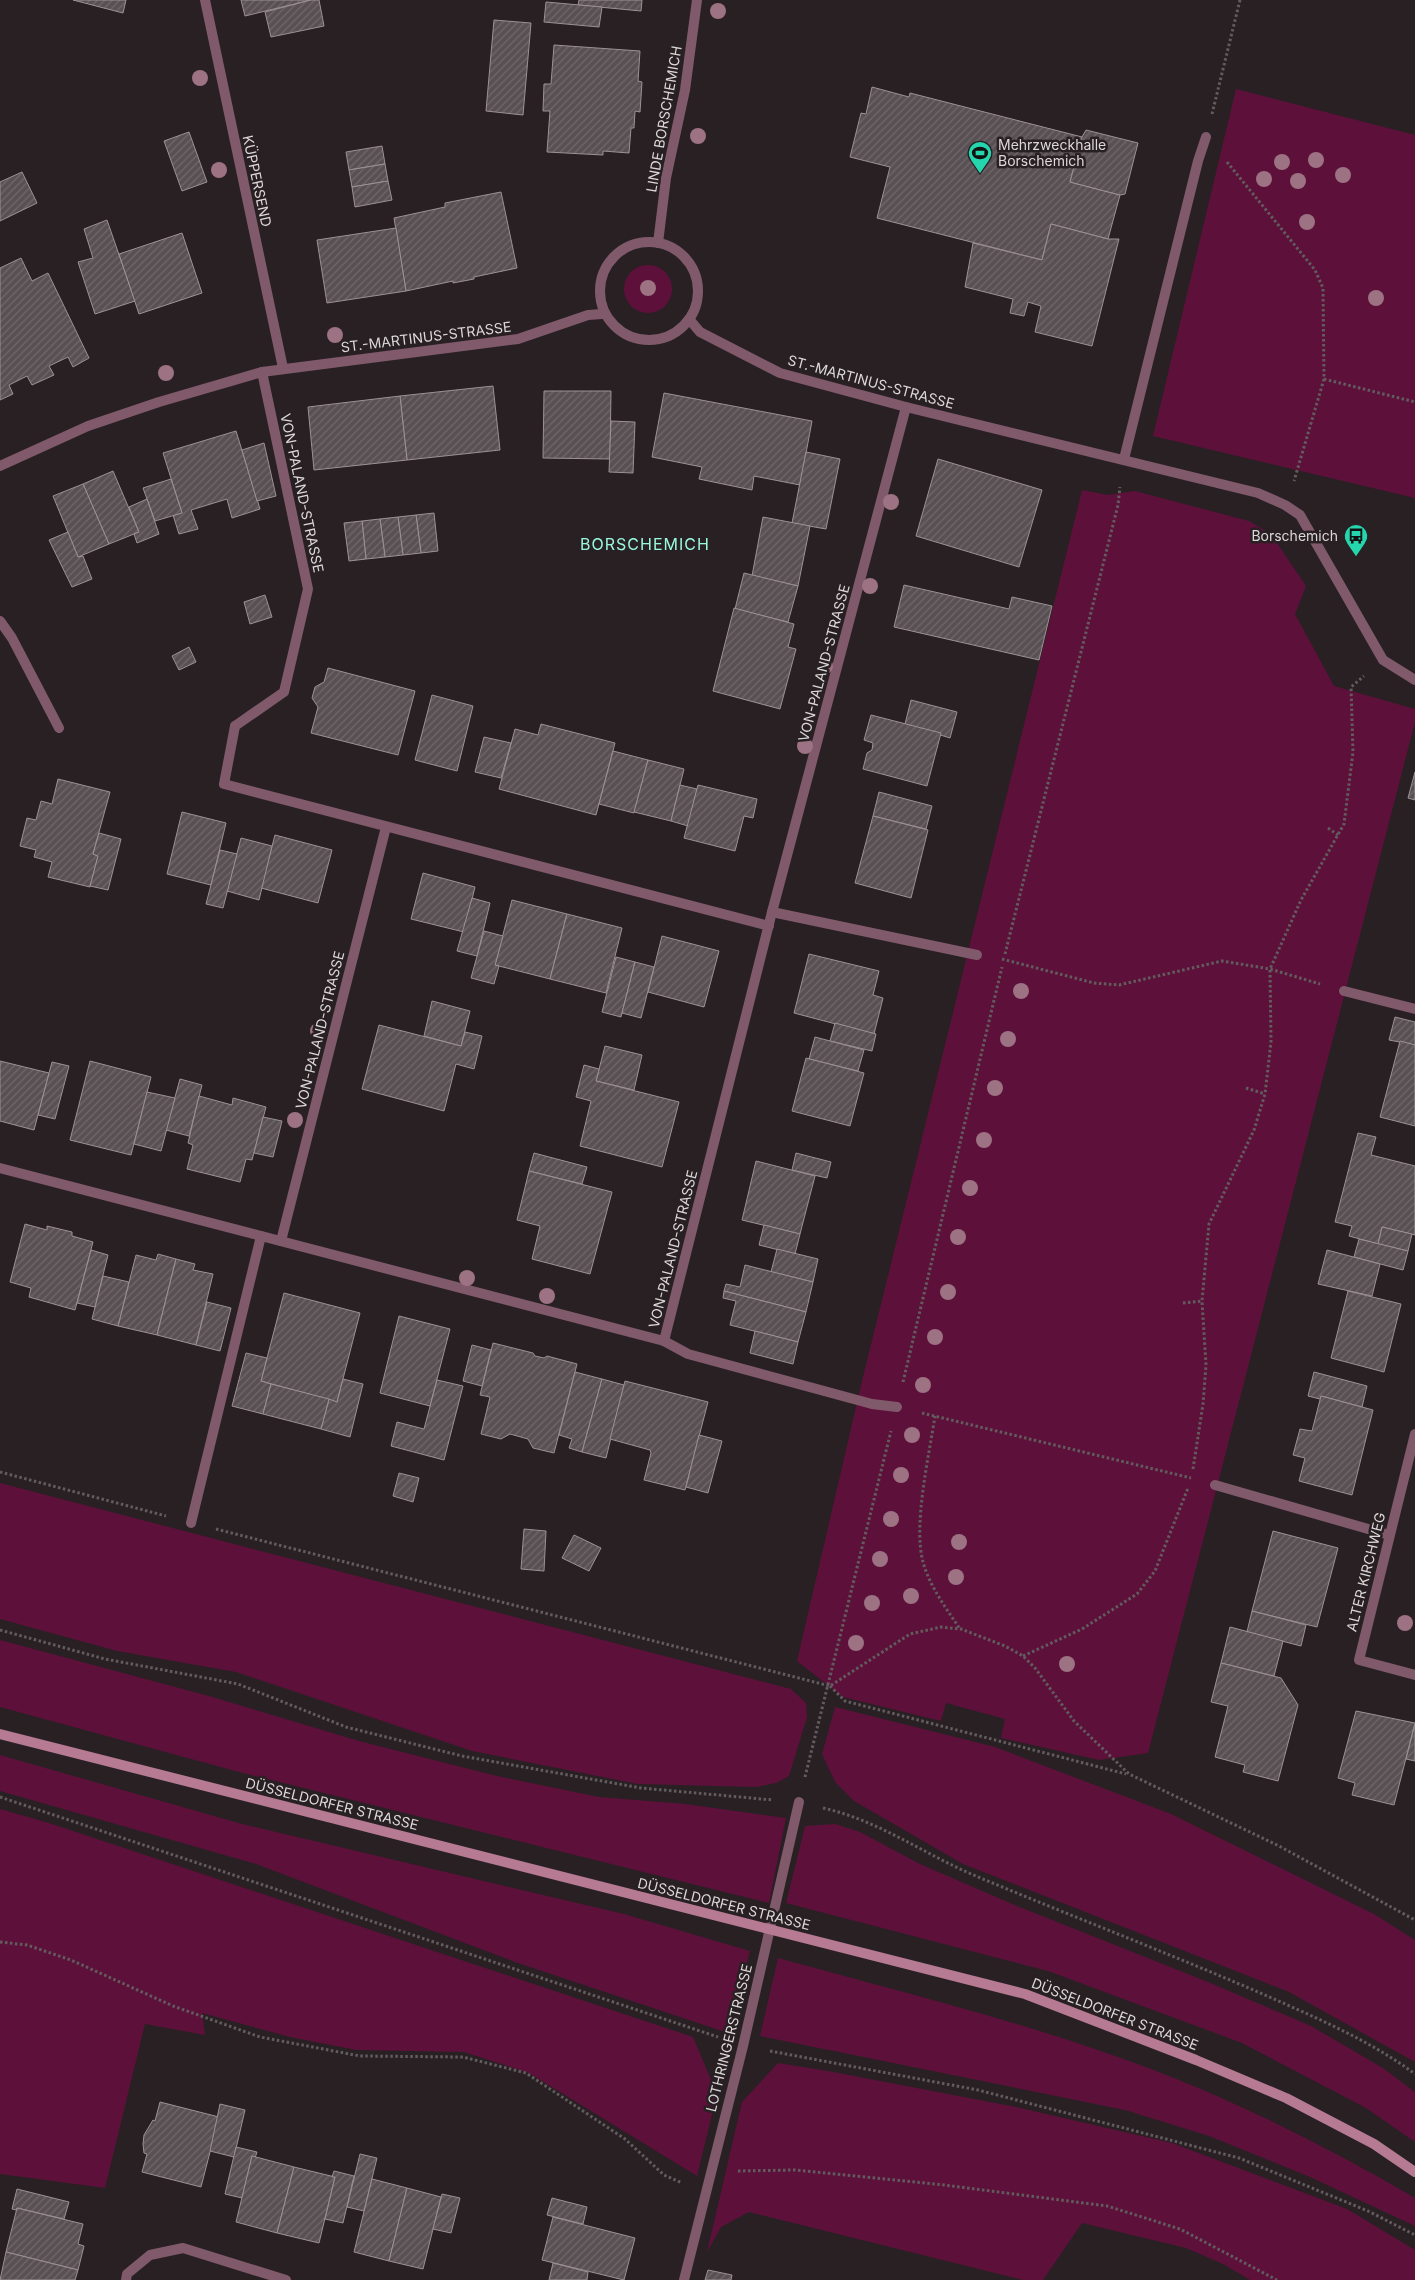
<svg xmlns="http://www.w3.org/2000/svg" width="1415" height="2280" viewBox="0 0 1415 2280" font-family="Inter,sans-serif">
<defs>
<pattern id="building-hatch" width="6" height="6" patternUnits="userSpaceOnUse" patternTransform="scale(1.25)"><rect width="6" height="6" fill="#595054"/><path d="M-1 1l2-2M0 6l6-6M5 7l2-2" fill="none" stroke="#70686c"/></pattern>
</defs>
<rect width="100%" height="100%" fill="#282023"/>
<!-- green -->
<g fill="#5d113a">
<path d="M1236 89 1415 135V498L1153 436Z"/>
<circle cx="648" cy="289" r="24"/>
<path d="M1082 490 1108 495 1135 491 1249 521 1271 534 1306 586 1295 614 1334 686 1415 709V722L1148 1753 1099 1760 1001 1738 1005 1719 946 1703 941 1721 843 1697 797 1661 862 1381Z"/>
<path d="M0 1483 791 1689 806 1703 807 1717 789 1776 776 1783 756 1787 638 1784 472 1751 236 1672 117 1651 0 1619Z"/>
<path d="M0 1640 209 1696 359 1741 497 1776 599 1797 685 1804 786 1818 769 1903 239 1772 0 1707Z"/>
<path d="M835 1707 995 1747 1171 1814 1374 1914 1415 1940V2062L1289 1992 963 1864 854 1801 835 1782 822 1754Z"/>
<path d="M0 1755 242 1824 624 1914 750 1951 728 2033 518 1963 256 1864 0 1791Z"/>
<path d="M0 1809 49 1823 693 2037 717 2094 697 2176 529 2073 464 2052 356 2050 290 2037 202 2013 205 2035 145 2024 105 2188 0 2174Z"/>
<path d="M835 1824 860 1832 920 1864 1017 1906 1208 1982 1311 2026 1383 2068 1415 2092V2142L1366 2108 1242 2043 1048 1971 786 1903 805 1826Z"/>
<path d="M778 1958C923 1998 1079 2035 1217 2096 1285 2126 1351 2160 1415 2198V2226L1310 2177 1209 2136 1125 2110 760 2036Z"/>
<path d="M778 2063 828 2071 1016 2107 1172 2143 1347 2209 1415 2250V2280H1250L1223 2264 1186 2248 1082 2223 1043 2280H1023L749 2212 721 2227 707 2252 742 2102Z"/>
</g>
<!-- building -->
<g fill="url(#building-hatch)" stroke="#9c9296">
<path d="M73 0H126L123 13Z"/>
<path d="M241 0H311L245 16Z"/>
<path d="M311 0H319L324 26 271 37 265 12Z"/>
<path d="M579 0H642L641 11 578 5Z"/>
<path d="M546 2 602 7 599 27 544 22Z"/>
<path d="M494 20 531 23 523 115 486 111Z"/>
<path d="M554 45 640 51 638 81 642 82 640 112 635 111 634 128H631L629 153 603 151V155L547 152 550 111H543L544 84H551Z"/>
<path d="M872 87 909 97 910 93 1082 137 1070 182 1120 195 1108 239 1051 224 1042 260 877 218 890 167 850 157 861 113 866 114Z"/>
<path d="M1086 130 1138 143 1125 194 1120 195 1070 182 1082 137Z"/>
<path d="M189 132 207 182 182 191 164 141Z"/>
<path d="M382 146 385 164 349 170 346 152Z"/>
<path d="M385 164 388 181 352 187 349 170Z"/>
<path d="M22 172 37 203 0 221V182Z"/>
<path d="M388 181 392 200 355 207 352 187Z"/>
<path d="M501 192 517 268 474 277V279L453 283V281L406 291 394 218 445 207V203Z"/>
<path d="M107 220 135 301 95 314 78 262 93 258 84 229Z"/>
<path d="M1051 224 1108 239H1119L1092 346 1035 332 1041 306 1028 302 1024 316 1010 313 1013 299 965 287 973 243 1042 260Z"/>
<path d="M396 228 406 291 327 303 317 240Z"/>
<path d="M182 233 202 293 139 314 119 254Z"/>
<path d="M21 258 32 281 48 273 89 358 73 367 68 357 49 366 54 375 32 385 27 376 9 385 13 394 0 400V268Z"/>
<path d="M493 386 500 450 407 460 400 396Z"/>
<path d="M544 391H611L610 459 543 458Z"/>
<path d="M664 393 812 421 800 485 754 476 752 490 699 479 702 467 652 457Z"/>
<path d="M400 396 407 460 314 470 308 407Z"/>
<path d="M611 421 635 422 633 473 609 472Z"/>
<path d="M236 431 260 509 232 518 227 499 191 510 198 529 179 534 173 515 182 513 163 453Z"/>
<path d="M264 443 276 496 257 501 242 450Z"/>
<path d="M806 452 840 459 826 529 792 523Z"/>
<path d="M938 459 1042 490 1019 567 916 536Z"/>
<path d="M113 471 139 532 109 544 83 484Z"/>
<path d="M171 479 182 513 155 521 143 488Z"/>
<path d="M83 484 109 544 78 557 53 496Z"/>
<path d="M147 499 159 534 137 543 134 534 139 532 129 507Z"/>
<path d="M434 513 438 551 421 553 416 515Z"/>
<path d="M416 515 421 553 403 555 398 517Z"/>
<path d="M398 517 403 555 385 557 380 519Z"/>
<path d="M763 517 810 526 798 586 752 576Z"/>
<path d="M380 519 385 557 366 559 362 521Z"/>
<path d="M362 521 366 559 349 561 344 523Z"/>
<path d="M68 532 78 557 83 556 92 579 72 587 49 540Z"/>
<path d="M744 573 798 586 788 622 735 609Z"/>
<path d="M904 585 1009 609 1012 597 1052 606 1039 660 894 627Z"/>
<path d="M265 595 272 617 250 624 244 602Z"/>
<path d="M734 608 794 624 788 647 796 649 780 709 713 691Z"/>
<path d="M189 647 196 662 179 670 172 656Z"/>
<path d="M328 668 415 691 398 755 311 733 318 707 312 698 315 687 324 682Z"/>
<path d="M432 695 473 706 457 771 415 760Z"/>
<path d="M911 700 957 712 950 738 905 724Z"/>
<path d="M871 715 941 733 927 786 863 769 867 753 872 750 873 743 864 740Z"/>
<path d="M541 724 615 743 596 815 499 789 515 729 538 735Z"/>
<path d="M484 737 511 743 501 778 475 772Z"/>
<path d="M613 751 648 760 634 813 599 804Z"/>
<path d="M648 760 684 769 671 821 634 812Z"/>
<path d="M1415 772V800L1408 798Z"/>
<path d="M58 779 110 792 93 854 98 856 90 887 48 877 52 862 34 857 36 850 20 846 27 818 36 820 41 801 52 804Z"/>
<path d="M680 785 697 789 688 826 671 821Z"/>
<path d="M698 785 757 799 753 818 744 816 735 851 684 838Z"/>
<path d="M879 792 932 806 926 829 873 816Z"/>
<path d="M182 812 226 823 211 885 167 874Z"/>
<path d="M873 816 928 830 911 898 855 883Z"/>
<path d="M99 833 121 839 108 890 90 886 98 856 93 854Z"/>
<path d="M275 835 332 850 318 903 261 888Z"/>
<path d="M241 838 272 846 259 900 227 891Z"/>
<path d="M220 850 237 854 223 908 206 904Z"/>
<path d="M423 873 475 887 464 932 411 919Z"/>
<path d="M472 898 490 903 477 956 457 951Z"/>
<path d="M512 900 567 914 550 979 495 965Z"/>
<path d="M567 914 622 928 606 993 550 979Z"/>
<path d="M484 931 503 936 495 965 499 966 494 984 471 978Z"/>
<path d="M662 936 719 951 704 1007 648 992Z"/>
<path d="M809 954 879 971 873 995 883 998 874 1034 794 1013Z"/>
<path d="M616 957 635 962 621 1017 602 1012Z"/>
<path d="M635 962 654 967 641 1018 622 1013Z"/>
<path d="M432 1001 470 1011 461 1046 424 1036Z"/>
<path d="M1395 1017 1415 1022V1045L1389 1040Z"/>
<path d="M835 1023 876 1034 872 1051 830 1041Z"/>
<path d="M379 1025 461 1046 465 1032 482 1036 474 1069 456 1064 444 1111 362 1089Z"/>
<path d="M815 1037 864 1050 858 1071 809 1059Z"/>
<path d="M1400 1041 1415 1045V1126L1380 1117Z"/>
<path d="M605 1046 642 1055 634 1090 596 1081Z"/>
<path d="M806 1058 864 1073 850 1126 792 1111Z"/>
<path d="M0 1061 49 1073 34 1130 0 1121Z"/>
<path d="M90 1061 151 1077 131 1155 70 1140Z"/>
<path d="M52 1062 69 1066 55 1119 38 1115Z"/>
<path d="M584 1065 599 1069 596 1081 679 1102 662 1167 580 1146 591 1101 576 1097Z"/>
<path d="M180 1079 202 1085 189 1136 166 1130Z"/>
<path d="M147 1092 175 1098 161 1151 134 1144Z"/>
<path d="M199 1096 232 1105 233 1098 266 1107 252 1160 246 1159 240 1182 187 1169 193 1145 188 1143Z"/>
<path d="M263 1117 282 1121 273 1157 254 1153Z"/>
<path d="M1358 1133 1376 1137 1371 1155 1415 1166V1235L1382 1227 1378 1244 1349 1236 1352 1226 1335 1222Z"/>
<path d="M534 1153 587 1167 582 1184 529 1171Z"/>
<path d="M796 1153 831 1162 827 1178 792 1170Z"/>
<path d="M756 1161 815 1176 800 1234 742 1220Z"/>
<path d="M529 1171 612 1192 590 1274 532 1259 540 1226 517 1220Z"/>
<path d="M25 1224 47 1230V1226L72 1232V1236L93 1242 75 1310 29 1297 31 1288 10 1282Z"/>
<path d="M764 1225 800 1234 795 1254 759 1245Z"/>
<path d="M1382 1227 1412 1234 1408 1251 1378 1244Z"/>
<path d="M1359 1239 1408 1251 1403 1270 1354 1257Z"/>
<path d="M777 1249 818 1259 813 1282 771 1272Z"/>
<path d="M91 1250 108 1255 95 1307 77 1303Z"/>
<path d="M1327 1250 1380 1264 1372 1296 1318 1284Z"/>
<path d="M158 1254 176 1259 157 1335 118 1326 136 1255 156 1260Z"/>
<path d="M176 1259 195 1264 193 1270 213 1274 196 1345 157 1335Z"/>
<path d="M745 1265 813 1282 806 1312 724 1291 726 1284 740 1287Z"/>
<path d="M103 1276 129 1282 118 1326 92 1319Z"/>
<path d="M724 1291 806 1312 798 1342 730 1325 736 1301 723 1298Z"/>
<path d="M1348 1291 1401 1304 1384 1372 1331 1358Z"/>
<path d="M284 1293 360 1313 337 1402 261 1381Z"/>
<path d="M207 1302 231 1308 220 1351 196 1345Z"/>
<path d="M399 1316 450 1329 430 1406 380 1393Z"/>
<path d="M755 1331 798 1342 793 1364 750 1353Z"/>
<path d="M493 1343 533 1353 535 1356 544 1358 547 1356 577 1364 554 1453 533 1448 528 1439 510 1434 501 1439 481 1434 490 1397 480 1395Z"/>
<path d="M472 1345 491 1350 482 1386 463 1381Z"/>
<path d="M246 1353 267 1358 261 1381 271 1384 263 1414 232 1406Z"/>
<path d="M575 1372 602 1379 582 1452 569 1448 572 1439 559 1435Z"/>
<path d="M1314 1372 1367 1386 1362 1407 1321 1396 1320 1399 1308 1396Z"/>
<path d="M343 1379 363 1384 350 1437 321 1429 329 1399 337 1402Z"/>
<path d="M602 1379 624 1385 606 1458 582 1452Z"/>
<path d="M437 1380 463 1386 444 1460 391 1446 397 1422 424 1429Z"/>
<path d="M625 1381 708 1402 685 1490 644 1480 651 1453 650 1450 610 1439Z"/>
<path d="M271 1384 329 1399 321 1429 263 1414Z"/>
<path d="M1321 1396 1373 1410 1352 1495 1299 1481 1305 1458 1293 1455 1300 1429 1312 1431Z"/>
<path d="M699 1435 722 1441 708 1493 686 1487Z"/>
<path d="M399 1473 419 1478 413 1502 393 1496Z"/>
<path d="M524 1529 546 1531 544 1571 521 1569Z"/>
<path d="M1273 1531 1338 1548 1317 1627 1252 1611Z"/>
<path d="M574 1535 601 1548 589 1571 562 1558Z"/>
<path d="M1252 1611 1306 1625 1301 1646 1247 1632Z"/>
<path d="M1230 1627 1283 1641 1274 1676 1221 1663Z"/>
<path d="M1221 1663 1281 1678 1298 1705 1278 1781 1243 1772 1245 1765 1215 1757 1228 1706 1211 1702Z"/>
<path d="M1356 1711 1415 1723 1394 1805 1352 1795 1355 1783 1338 1778Z"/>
<path d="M1415 1724V1761L1406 1759Z"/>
<path d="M160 2102 219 2117 201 2187 142 2172 147 2154 144 2153 143 2144 144 2135 153 2120 155 2121Z"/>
<path d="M220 2104 245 2110 234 2157 210 2151Z"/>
<path d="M236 2147 257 2152 255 2158 252 2156 242 2198 225 2194Z"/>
<path d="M360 2154 377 2158 364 2211 347 2207Z"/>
<path d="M252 2156 294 2167 277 2233 236 2222Z"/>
<path d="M294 2167 335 2177 319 2243 277 2233Z"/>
<path d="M334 2171 354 2176 343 2223 325 2219 335 2177H332Z"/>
<path d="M372 2179 407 2188 389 2261 354 2252Z"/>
<path d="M407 2188 441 2197 423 2269 389 2261Z"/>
<path d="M17 2189 69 2202 64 2219 17 2208 16 2210 12 2209Z"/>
<path d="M442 2194 460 2198 451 2233 433 2229Z"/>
<path d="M552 2198 587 2207 583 2224 547 2215Z"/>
<path d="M17 2208 83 2224 78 2244 84 2246 78 2270 6 2252Z"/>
<path d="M553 2217 635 2238 624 2280 542 2260Z"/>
<path d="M6 2252 78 2270 75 2280H0Z"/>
<path d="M553 2263 588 2272 587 2280H549Z"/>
<path d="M708 2270 732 2275 731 2280H705Z"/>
</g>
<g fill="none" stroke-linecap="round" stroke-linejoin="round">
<!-- path -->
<g stroke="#635c5f" stroke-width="3" stroke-dasharray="2.5 2.5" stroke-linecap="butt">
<path d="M1212 114 1240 0"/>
<path d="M1227 162 1315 270 1323 288 1324 379 1294 481"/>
<path d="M1324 379 1415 402"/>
<path d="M1328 828 1338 835"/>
<path d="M1005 954 1118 505 1120 487"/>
<path d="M1002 959 1094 983 1119 985 1222 961 1270 969 1320 984"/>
<path d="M1246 1088 1265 1094"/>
<path d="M1183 1303 1202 1301"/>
<path d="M903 1382 1002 967"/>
<path d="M922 1413 1191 1478"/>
<path d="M935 1416C929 1456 913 1525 923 1562 930 1587 946 1608 960 1629"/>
<path d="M1193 1469 1203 1404 1206 1365 1202 1301 1209 1224 1254 1130 1265 1094 1271 1042 1270 969 1301 900 1344 824 1353 752 1351 687 1364 676"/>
<path d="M0 1472 166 1516"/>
<path d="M216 1529 830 1686 910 1634 941 1627 961 1629 1005 1646 1023 1656 1035 1668 1074 1721 1129 1774 1279 1846 1415 1920"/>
<path d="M0 1630 105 1659 238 1684 346 1727 462 1756 641 1788 773 1800"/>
<path d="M1023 1656 1082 1629 1137 1594 1155 1571 1188 1488"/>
<path d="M830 1686 845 1701 1126 1774"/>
<path d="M805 1777 891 1431"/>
<path d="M0 1797 718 2037"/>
<path d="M823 1808C877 1820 921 1852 971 1874 1066 1914 1163 1951 1258 1992 1312 2016 1368 2039 1415 2074"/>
<path d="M0 1942 27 1945 71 1960 173 2006 260 2037 360 2056 463 2057 526 2073 625 2139 664 2175 682 2183"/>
<path d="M770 2051 978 2090 1239 2158 1368 2211 1415 2235"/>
<path d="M738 2171 795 2170 944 2185 1107 2206 1180 2229 1277 2280"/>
</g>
<!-- service -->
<g stroke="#805a6a" stroke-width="10">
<path d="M1124 459 1198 161 1206 137"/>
<path d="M0 621 12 638 59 728"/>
<path d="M235 726 284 692 308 589 262 372"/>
<path d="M772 912 977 955"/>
<path d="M1344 991 1415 1009"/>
<path d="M664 1341 688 1354 872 1404 897 1407"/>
<path d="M1215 1485 1389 1535"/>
<path d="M191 1523 261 1236"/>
</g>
<!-- minor -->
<g stroke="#805a6a" stroke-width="10">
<path d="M205 0 283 368"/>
<circle cx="649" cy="291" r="49"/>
<path d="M658 243 666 178 685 90 697 0"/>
<path d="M689 319 700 332 780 373 906 407 1258 493 1285 505 1300 515 1383 660 1415 680"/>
<path d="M0 466 88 426 159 402 262 372 518 339 588 315 602 314"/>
<path d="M235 726 224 784 769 926"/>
<path d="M0 1168 664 1341 772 912 906 407"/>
<path d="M281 1241 386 827"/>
<path d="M1415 1434 1359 1660 1415 1675"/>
<path d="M126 2280 127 2274 150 2255 183 2248 286 2280"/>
<path d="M684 2280 743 2046 799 1802"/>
</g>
<!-- secondary -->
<path stroke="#b67a93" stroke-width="10" d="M0 1734 1025 1994 1196 2060 1286 2098 1374 2144 1415 2172"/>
</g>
<!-- trees -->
<g fill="#9d7283">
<circle cx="718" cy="11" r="8"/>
<circle cx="200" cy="78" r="8"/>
<circle cx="698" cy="136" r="8"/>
<circle cx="1316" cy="160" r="8"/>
<circle cx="1282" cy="162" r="8"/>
<circle cx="219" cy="170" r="8"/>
<circle cx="1343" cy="175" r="8"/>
<circle cx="1264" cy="179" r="8"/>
<circle cx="1298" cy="181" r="8"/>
<circle cx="1307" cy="222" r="8"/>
<circle cx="648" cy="288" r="8"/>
<circle cx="1376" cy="298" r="8"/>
<circle cx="335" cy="335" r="8"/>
<circle cx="166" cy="373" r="8"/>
<circle cx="891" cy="502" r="8"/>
<circle cx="870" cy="586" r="8"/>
<circle cx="825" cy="666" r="8"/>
<circle cx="805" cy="746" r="8"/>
<circle cx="1021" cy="991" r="8"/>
<circle cx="318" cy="1031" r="8"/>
<circle cx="1008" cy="1039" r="8"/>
<circle cx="995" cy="1088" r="8"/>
<circle cx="295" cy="1120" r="8"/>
<circle cx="984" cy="1140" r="8"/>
<circle cx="970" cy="1188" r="8"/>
<circle cx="958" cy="1237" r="8"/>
<circle cx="467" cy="1278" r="8"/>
<circle cx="948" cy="1292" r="8"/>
<circle cx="547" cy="1296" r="8"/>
<circle cx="935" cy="1337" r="8"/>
<circle cx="923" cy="1385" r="8"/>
<circle cx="912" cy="1435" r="8"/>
<circle cx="901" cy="1475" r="8"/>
<circle cx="891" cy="1519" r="8"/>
<circle cx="959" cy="1542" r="8"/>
<circle cx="880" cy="1559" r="8"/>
<circle cx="956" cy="1577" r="8"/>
<circle cx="911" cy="1596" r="8"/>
<circle cx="872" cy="1603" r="8"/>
<circle cx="1405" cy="1623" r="8"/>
<circle cx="856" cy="1643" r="8"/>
<circle cx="1067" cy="1664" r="8"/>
</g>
<!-- icons -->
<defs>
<g id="stadium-pin" transform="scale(1.25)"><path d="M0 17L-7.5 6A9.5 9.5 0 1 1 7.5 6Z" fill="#24d5ae" stroke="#282023"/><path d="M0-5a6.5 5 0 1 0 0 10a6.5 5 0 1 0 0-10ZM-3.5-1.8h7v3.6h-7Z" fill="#111"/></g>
<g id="bus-pin" transform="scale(1.25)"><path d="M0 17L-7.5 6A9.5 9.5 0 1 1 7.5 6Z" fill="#24d5ae" stroke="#282023"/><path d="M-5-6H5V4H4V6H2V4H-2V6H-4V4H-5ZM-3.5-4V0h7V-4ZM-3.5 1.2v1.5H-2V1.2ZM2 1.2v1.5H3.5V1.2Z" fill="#111"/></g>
</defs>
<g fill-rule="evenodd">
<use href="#stadium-pin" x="980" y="153"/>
<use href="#bus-pin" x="1356" y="536"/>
</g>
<g text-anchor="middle" stroke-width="5" stroke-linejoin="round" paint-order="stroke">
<!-- street labels -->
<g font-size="14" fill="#ddd8da" stroke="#282023">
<text transform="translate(664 119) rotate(-80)" y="5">LINDE BORSCHEMICH</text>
<text transform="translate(257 181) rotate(78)" y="5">KÜPPERSEND</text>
<text transform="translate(426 337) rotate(-7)" y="5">ST.-MARTINUS-STRASSE</text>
<text transform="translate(871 382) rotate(15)" y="5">ST.-MARTINUS-STRASSE</text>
<text transform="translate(302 493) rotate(78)" y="5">VON-PALAND-STRASSE</text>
<text transform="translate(824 663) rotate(-75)" y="5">VON-PALAND-STRASSE</text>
<text transform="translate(320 1030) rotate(-76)" y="5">VON-PALAND-STRASSE</text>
<text transform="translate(673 1249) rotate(-76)" y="5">VON-PALAND-STRASSE</text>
<text transform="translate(1366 1572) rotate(-76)" y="5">ALTER KIRCHWEG</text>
<text transform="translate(332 1804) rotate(14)" y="5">DÜSSELDORFER STRASSE</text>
<text transform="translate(724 1904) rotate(14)" y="5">DÜSSELDORFER STRASSE</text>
<text transform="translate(1115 2014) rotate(21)" y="5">DÜSSELDORFER STRASSE</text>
<text transform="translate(729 2038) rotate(-76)" y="5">LOTHRINGERSTRASSE</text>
</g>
<!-- poi labels -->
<g font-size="14" fill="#ddd8da" stroke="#282023" text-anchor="start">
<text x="998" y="150">Mehrzweckhalle<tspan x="998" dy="16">Borschemich</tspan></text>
<text x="1338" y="541" text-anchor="end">Borschemich</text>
</g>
<!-- quarter labels -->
<g font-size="16" letter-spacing="1" fill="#98f8dc" stroke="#282023">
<text x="645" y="550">BORSCHEMICH</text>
</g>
</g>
</svg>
